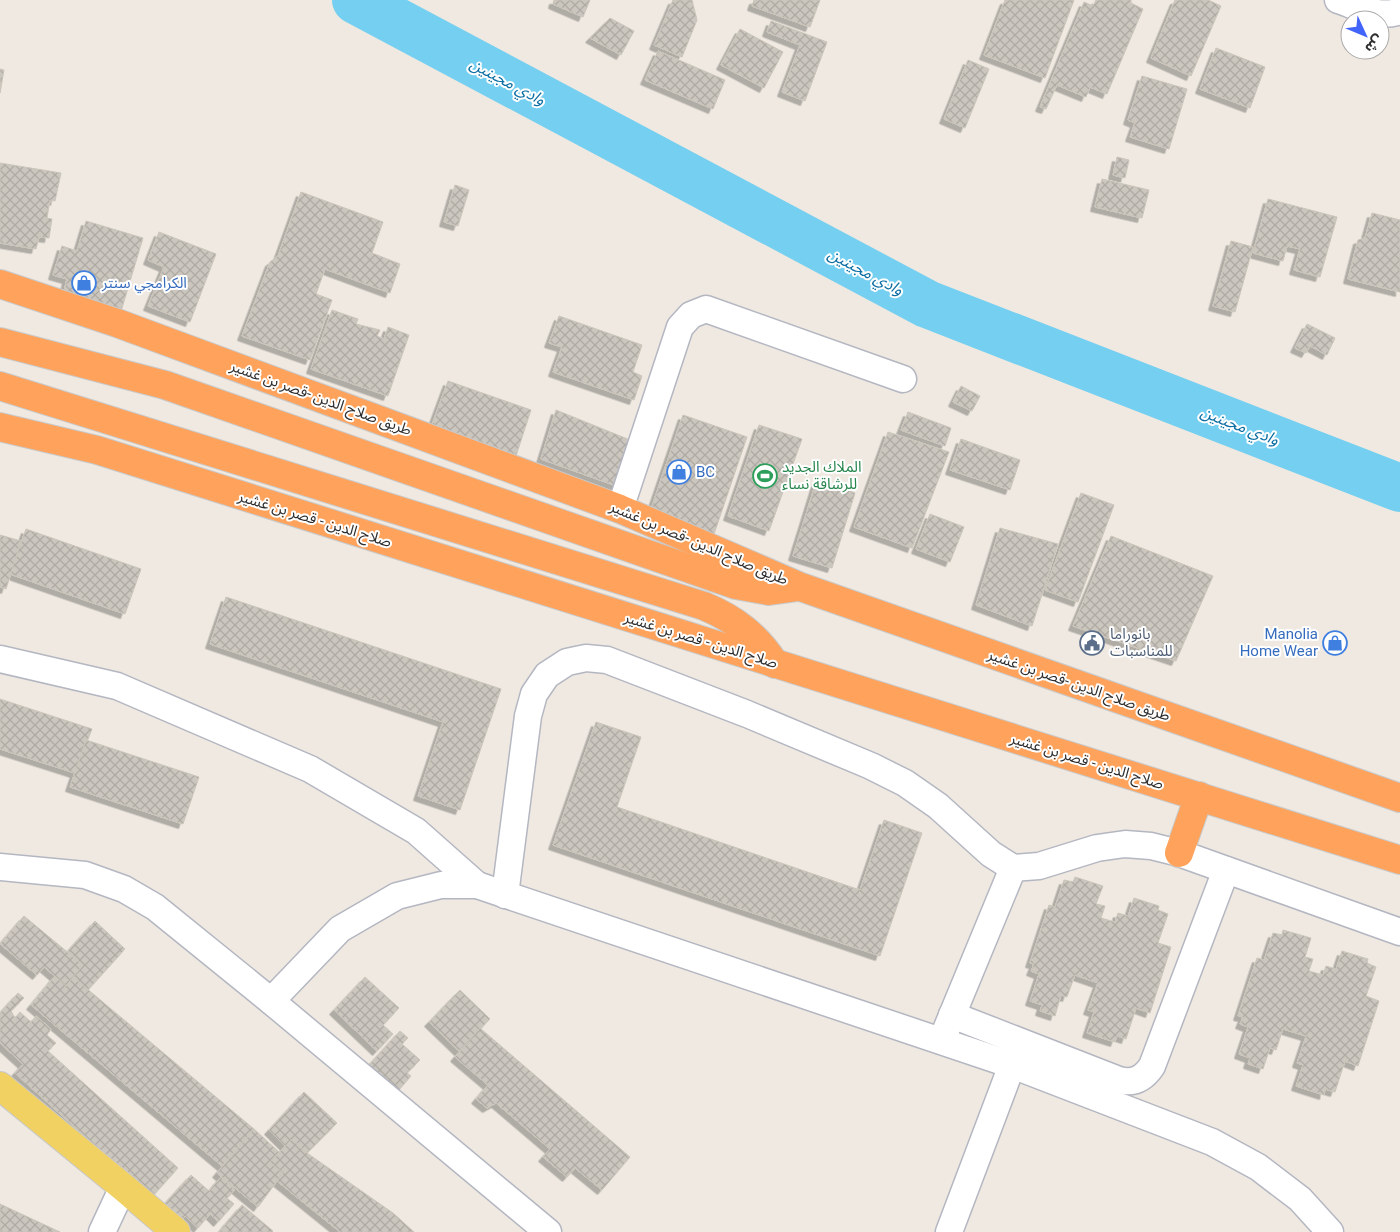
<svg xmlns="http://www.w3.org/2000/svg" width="1400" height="1232" viewBox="0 0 1400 1232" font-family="Roboto,'Noto Sans Arabic',sans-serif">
<defs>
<pattern id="building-cross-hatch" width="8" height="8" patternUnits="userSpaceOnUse" patternTransform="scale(1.25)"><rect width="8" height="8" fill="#cbc7bf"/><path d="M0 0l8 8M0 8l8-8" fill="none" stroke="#afaba4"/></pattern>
<filter id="shadow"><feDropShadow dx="-4.5" dy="4.5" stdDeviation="0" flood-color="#0004"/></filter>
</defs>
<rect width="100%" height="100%" fill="#efe9e1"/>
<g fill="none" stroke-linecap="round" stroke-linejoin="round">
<!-- river -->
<path stroke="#75cff0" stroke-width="48" d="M356 0 927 304 1400 488"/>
</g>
<!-- building -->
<g fill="url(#building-cross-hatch)" stroke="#cbc5ba" filter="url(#shadow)">
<path d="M554 0H590L583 17 553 4Z"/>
<path d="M673 0H692L697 20 682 57 654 45Z"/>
<path d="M754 0H820L810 27 752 6Z"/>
<path d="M1005 0H1074L1045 78 984 55Z"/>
<path d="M1096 0H1131V3L1143 9 1107 94 1090 87 1086 97 1057 85 1046 109 1040 107 1084 2 1093 6Z"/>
<path d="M1175 0H1208L1221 6 1191 76 1151 58Z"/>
<path d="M610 18 634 31 621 55 590 38Z"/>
<path d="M771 21 827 42 805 101 782 92 800 45 767 32Z"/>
<path d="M740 29 783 52 764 88 721 65Z"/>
<path d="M1216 48 1265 67 1250 108 1200 89Z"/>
<path d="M658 51 725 80 713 109 645 80Z"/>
<path d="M968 60 989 69 965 128 944 119Z"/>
<path d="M0 69 4 70 0 93Z"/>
<path d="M1142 76 1187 89 1169 149 1130 137 1135 123 1128 120Z"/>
<path d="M1117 157 1129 160 1125 178 1113 175Z"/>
<path d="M0 163 61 173 55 201 50 200 47 218 52 219 49 238 39 237 36 249 0 243Z"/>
<path d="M1102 179 1149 190 1142 218 1095 207Z"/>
<path d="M455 185 469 190 458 226 444 222Z"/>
<path d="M301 192 383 222 372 253 400 264 390 293 325 269 316 294 332 300 310 360 242 336 270 262 278 256Z"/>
<path d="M1268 199 1337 217 1320 277 1294 270 1300 249 1287 246 1283 261 1253 253Z"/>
<path d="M1372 213 1400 220V292L1348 279 1358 240 1365 238Z"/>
<path d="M86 221 143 238 119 318 63 295 67 279 53 275 62 246 77 251Z"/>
<path d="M159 232 216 254 190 322 148 306 164 267 148 260Z"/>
<path d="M1231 241 1253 247 1235 312 1213 306Z"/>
<path d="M332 310 358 319 356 324 380 330 377 336 384 339 388 327 409 335 388 396 311 369Z"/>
<path d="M559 316 642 345 633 372 642 376 634 400 553 372 562 347 549 343Z"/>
<path d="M1307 324 1335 338 1327 355 1310 346 1306 353 1295 348Z"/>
<path d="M448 381 531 410 515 459 430 430Z"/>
<path d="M961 386 980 396 972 411 953 402Z"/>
<path d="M556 410 635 442 622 488 541 459Z"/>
<path d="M908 412 951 428 945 446 901 430Z"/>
<path d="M683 415 747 437 713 537 649 515Z"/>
<path d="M759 425 802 439 769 531 728 516Z"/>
<path d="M888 432 949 452 912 548 854 527Z"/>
<path d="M961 439 1020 460 1010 490 950 470Z"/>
<path d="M817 479 855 493 832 568 793 556Z"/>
<path d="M1081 493 1114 505 1078 602 1045 590Z"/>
<path d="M930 514 964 527 950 562 916 549Z"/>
<path d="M1000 528 1058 544 1032 626 976 605Z"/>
<path d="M26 529 141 569 125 614 10 574Z"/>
<path d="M0 535 21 541 6 589 0 587Z"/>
<path d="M1111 536 1213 576 1176 661 1073 626Z"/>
<path d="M226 597 501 689 460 810 418 796 443 722 210 644Z"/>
<path d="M0 699 92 729 75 773 0 749Z"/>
<path d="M596 722 641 737 617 807 860 890 884 820 922 833 880 956 553 845Z"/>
<path d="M86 740 199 777 183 824 70 787Z"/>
<path d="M1075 877 1103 886 1096 904 1105 906 1101 918 1115 922 1118 913 1128 916 1134 898 1159 906 1158 910 1168 914 1158 943 1171 947 1150 1013 1136 1008 1126 1039 1117 1036 1115 1042 1087 1033 1094 1012 1088 1010 1098 983 1075 975 1067 997 1061 995 1055 1016 1040 1011 1042 1005 1030 1001 1039 974 1031 971 1034 964 1030 963 1049 905 1055 907 1064 880 1073 882Z"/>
<path d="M24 916 83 965 66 986 44 967 37 975 0 944Z"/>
<path d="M95 921 125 949 88 990 73 977 83 965 68 951Z"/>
<path d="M1283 930 1311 938 1305 957 1313 959 1309 971 1323 975 1326 966 1336 969 1342 951 1368 959 1367 963 1376 967 1366 996 1379 1001 1358 1066 1345 1061 1335 1092 1325 1089 1324 1095 1296 1086 1303 1065 1297 1063 1306 1036 1283 1029 1276 1050 1270 1048 1263 1069 1248 1064 1250 1058 1239 1054 1248 1027 1240 1024 1243 1017 1238 1016 1257 958 1264 960 1273 933 1282 935Z"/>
<path d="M55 976 66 986 73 977 254 1129 222 1166 31 1005Z"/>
<path d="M365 977 399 1008 383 1025 393 1034 377 1051 334 1010Z"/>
<path d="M460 990 490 1019 459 1051 429 1022Z"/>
<path d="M18 993 24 998 11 1011 15 1018 20 1012 31 1022 36 1016 51 1029 47 1035 56 1043 48 1051 178 1168 152 1197 15 1073 23 1064 0 1043V1013Z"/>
<path d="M480 1028 630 1157 602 1190 575 1168 567 1177 543 1157 550 1149 496 1103 487 1108 476 1099 488 1085 455 1057Z"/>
<path d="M400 1031 408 1038 402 1044 420 1060 407 1073 411 1076 392 1098 363 1072Z"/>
<path d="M304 1092 337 1123 307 1153 292 1139 286 1147 269 1130Z"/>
<path d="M254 1129 279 1152 270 1162 283 1173 258 1207 217 1173Z"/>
<path d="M292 1139 307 1153 393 1213 414 1232H340L277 1181 283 1173 270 1162Z"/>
<path d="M191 1175 209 1191 221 1177 235 1190 227 1198 234 1204 218 1222 210 1214 198 1228 185 1216 178 1224 161 1208Z"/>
<path d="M0 1204 60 1232H0Z"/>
<path d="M242 1205 273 1231 272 1232H219Z"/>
</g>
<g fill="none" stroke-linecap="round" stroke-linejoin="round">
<!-- street casing -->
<g stroke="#b4b7c1" stroke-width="29">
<g id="street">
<path d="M1338 0C1359 7 1379 19 1400 11"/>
<path d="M620 509 680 327 691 315 706 309 903 379"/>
<path d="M0 659 117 686 310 769 416 831 477 885"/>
<path d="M0 867 85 875 124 889 155 907 271 1001 340 929 397 896 441 885H477L1012 1065 1212 1142 1258 1167 1300 1199 1330 1232"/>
<path d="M505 895 528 716 534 694 547 675 567 662 586 658 607 660 747 714 871 766 905 783 938 806 991 854 1013 868 1039 866 1097 848 1125 844 1151 846 1179 853 1400 932"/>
<path d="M271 1001 548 1232"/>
<path d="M952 1015 1119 1080C1134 1084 1144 1078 1152 1066L1226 870"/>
<path d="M946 1030 1013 868"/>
<path d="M102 1232 123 1187"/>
<path d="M949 1232 1012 1065"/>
</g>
</g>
<!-- primary casing -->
<g stroke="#c9c9c9" stroke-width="30">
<path id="primary" d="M0 1086 123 1187 176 1232"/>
</g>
<!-- highway casing -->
<g stroke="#c9c9c9" stroke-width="30">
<g id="highway">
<path d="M0 284 117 323 620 509 801 587 1400 798"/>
<path d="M0 342 165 385 736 585 769 591 798 587"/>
<path d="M0 386 704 606C735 619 757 636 775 664"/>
<path d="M0 427 97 450 1400 860"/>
<path d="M1179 853 1199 796"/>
</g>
</g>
<!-- street -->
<use href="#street" stroke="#fff" stroke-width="26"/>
<!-- primary -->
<use href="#primary" stroke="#f2d163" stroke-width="28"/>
<!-- highway -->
<use href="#highway" stroke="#ffa35c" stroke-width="28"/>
</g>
<!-- icons -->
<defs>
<g id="shop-ring" transform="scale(1.25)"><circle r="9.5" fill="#fff" stroke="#3f7fe0" stroke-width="1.5"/><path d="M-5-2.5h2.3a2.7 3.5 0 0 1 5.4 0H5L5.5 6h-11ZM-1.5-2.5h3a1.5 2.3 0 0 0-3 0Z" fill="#3f7fe0"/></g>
<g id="stadium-ring" transform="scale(1.25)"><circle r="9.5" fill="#fff" stroke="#2e9e5b" stroke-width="1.5"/><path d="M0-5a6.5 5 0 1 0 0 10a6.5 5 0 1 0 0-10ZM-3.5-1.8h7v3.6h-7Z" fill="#2e9e5b"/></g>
<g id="civic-ring" transform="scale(1.25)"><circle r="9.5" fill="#fff" stroke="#5c6f8a" stroke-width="1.5"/><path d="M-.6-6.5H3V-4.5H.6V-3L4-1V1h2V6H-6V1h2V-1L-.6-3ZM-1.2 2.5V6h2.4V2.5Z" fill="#5c6f8a"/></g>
</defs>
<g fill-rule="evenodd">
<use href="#shop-ring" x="84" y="283"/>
<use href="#shop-ring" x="679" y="472"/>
<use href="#stadium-ring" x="765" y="476"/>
<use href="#civic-ring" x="1092" y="643"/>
<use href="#shop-ring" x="1335" y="643"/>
</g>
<g text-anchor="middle" stroke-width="4" stroke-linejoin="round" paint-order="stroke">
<!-- shop labels -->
<g font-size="15" fill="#366cbe" stroke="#fff" text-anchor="start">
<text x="102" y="288">الكرامجي سنتر</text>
<text x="696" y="477">BC</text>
<text x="1318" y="639" text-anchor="end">Manolia<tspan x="1318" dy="17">Home Wear</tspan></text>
</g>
<!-- street labels -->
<g font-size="15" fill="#2e2e2e" stroke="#fff">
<text transform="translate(321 398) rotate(20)" y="5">طريق صلاح الدين -قصر بن غشير</text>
<text transform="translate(315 519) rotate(17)" y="5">صلاح الدين - قصر بن غشير</text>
<text transform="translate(699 543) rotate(23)" y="5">طريق صلاح الدين -قصر بن غشير</text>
<text transform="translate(701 640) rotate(17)" y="5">صلاح الدين - قصر بن غشير</text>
<text transform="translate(1079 685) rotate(19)" y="5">طريق صلاح الدين -قصر بن غشير</text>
<text transform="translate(1087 761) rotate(17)" y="5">صلاح الدين - قصر بن غشير</text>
</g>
<!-- leisure labels -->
<g font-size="15" fill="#27864d" stroke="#fff" text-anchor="start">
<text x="782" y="472">الملاك الجديد<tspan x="782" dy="17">للرشاقة نساء</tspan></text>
</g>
<!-- service labels -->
<g font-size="15" fill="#4e5e75" stroke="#fff" text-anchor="start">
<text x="1110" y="639">بانوراما<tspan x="1110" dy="17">للمناسبات</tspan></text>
</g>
<!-- water labels -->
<g font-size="16" font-style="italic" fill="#0d6fa3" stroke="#fff">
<text transform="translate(508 81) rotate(28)" y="6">وادي مجينين</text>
<text transform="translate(866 271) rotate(28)" y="6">وادي مجينين</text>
<text transform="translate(1240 425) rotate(21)" y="6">وادي مجينين</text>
</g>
</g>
<!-- north arrow -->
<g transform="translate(1365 35) rotate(134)"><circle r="24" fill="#ffffff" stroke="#ababab"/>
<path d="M0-4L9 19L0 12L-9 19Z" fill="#4264fb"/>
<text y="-8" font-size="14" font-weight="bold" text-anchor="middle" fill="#2e2e2e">ش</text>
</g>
</svg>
